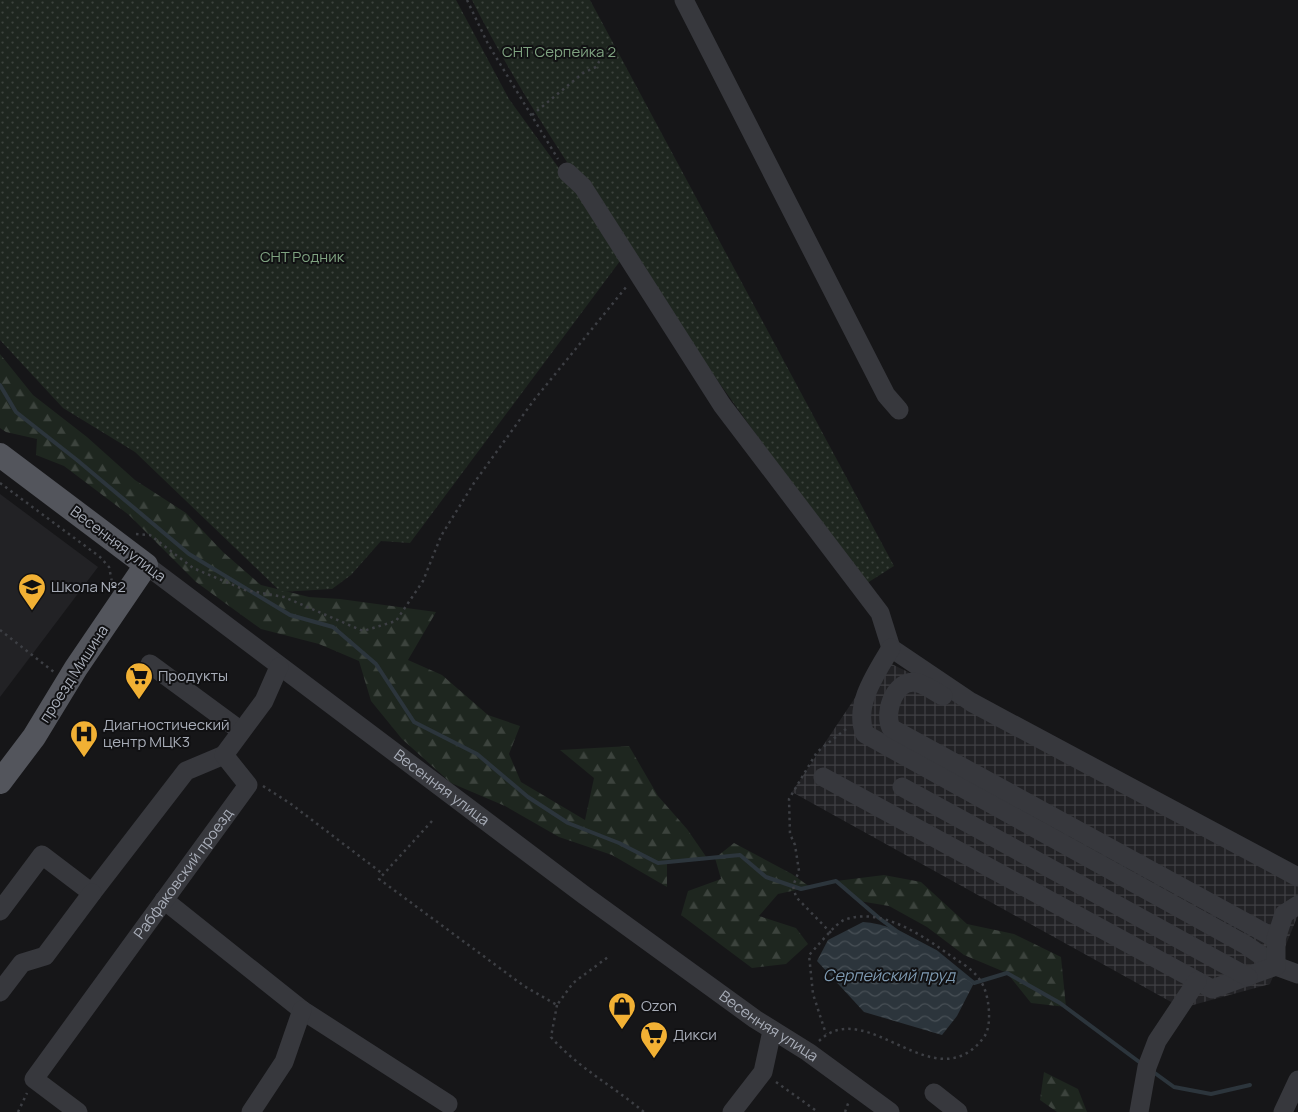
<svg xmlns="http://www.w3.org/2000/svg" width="1298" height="1112" viewBox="0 0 1298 1112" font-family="Manrope,sans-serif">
<defs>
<pattern id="industrial-grid" width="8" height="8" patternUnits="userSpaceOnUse" patternTransform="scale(1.25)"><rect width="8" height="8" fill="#222225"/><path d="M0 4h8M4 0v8" fill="none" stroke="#3f3f43"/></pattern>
<pattern id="forest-firs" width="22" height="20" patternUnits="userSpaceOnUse" patternTransform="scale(1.25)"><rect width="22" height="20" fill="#1e261f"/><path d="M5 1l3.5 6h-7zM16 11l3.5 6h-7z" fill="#3c433d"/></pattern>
<pattern id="garden-dots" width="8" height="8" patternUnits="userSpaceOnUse" patternTransform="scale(1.25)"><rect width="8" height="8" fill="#1e261f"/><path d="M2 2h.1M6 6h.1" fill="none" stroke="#3c433d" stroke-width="1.8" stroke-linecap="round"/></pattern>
<pattern id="water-waves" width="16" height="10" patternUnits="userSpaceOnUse" patternTransform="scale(1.25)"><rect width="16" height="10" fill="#2c353c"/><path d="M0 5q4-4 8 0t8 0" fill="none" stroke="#485056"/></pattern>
</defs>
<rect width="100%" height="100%" fill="#161618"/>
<!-- built -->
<path fill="#222225" d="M0 494 98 567 0 697Z"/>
<!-- industrial -->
<path fill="url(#industrial-grid)" d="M881 659 971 702 1298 881V915L1270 984 1182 1008 792 792Z"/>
<!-- forest -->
<g fill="url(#forest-firs)">
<path d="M0 354 33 395 87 437 135 480 186 513 223 552 261 585 309 597 340 599 436 612 408 660 442 675 488 715 520 726 509 754 521 782 585 820 594 778 560 750 629 746 658 796 687 829 707 858 667 862V887L612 855 559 837 505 806 451 783 402 739 371 701 359 661 319 644 261 629 196 582 129 515 64 466 36 455 37 439 6 432 0 428Z"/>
<path d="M734 843 792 874 810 887 778 894 759 916 796 928 808 944 786 964 752 968 681 915 688 891 721 879 715 858Z"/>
<path d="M884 875 921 882 967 924 1014 934 1061 957 1066 1007 1031 1003 1007 973 964 955 927 927 889 906 859 901 836 881Z"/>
<path d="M1044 1072 1078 1089 1087 1112H1057L1040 1100Z"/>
</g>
<!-- garden -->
<g fill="url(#garden-dots)">
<path d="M0 0H456L509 99 623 257 410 543 381 541 351 575 332 589 281 592 135 452 63 408 0 340Z"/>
<path d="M472 0H590L894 566 864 585C788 478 710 372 636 264 577 179 519 93 472 0Z"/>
</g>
<!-- water -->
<path fill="url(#water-waves)" d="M863 922C903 924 944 958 974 983L957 1016 942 1035 864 1012 817 961 828 940Z"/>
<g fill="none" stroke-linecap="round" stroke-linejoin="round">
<!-- stream -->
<g stroke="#2c353c" stroke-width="4">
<path d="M0 385 16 412 77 460 189 554 290 615 333 627 376 664 414 722 477 754 528 797 568 823 619 843 658 863 740 855 766 877 801 889 836 881 879 918 898 932 936 952 974 983 1007 973 1060 1003 1142 1064"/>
<path d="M1152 1071 1174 1087 1211 1094 1250 1085"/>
</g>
<!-- path -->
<g stroke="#3d3f44" stroke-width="2.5" stroke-dasharray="2.5 4" stroke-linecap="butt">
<path d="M467 0 488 44 558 159"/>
<path d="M532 115 583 73 596 67C601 57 606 53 617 51"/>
<path d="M0 483 100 557 109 567 112 582"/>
<path d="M136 534 150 535 193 568 245 590 284 597 363 631 396 621 423 581 441 536 474 483 534 400 627 286"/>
<path d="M0 630 54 672"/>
<path d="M263 786 291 804 383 874"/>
<path d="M432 821 379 879 524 986 557 1005 573 983 608 957"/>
<path d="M831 933 796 897 793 886 799 871 795 845 790 834 789 799 817 752 846 729"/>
<path d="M557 1005 551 1037C577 1067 613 1086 644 1112"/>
<path d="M819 1041C867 994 935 1103 984 1037 993 1025 989 992 980 980 973 969 961 963 951 956 923 936 881 906 844 920 835 924 817 947 809 955L813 994 826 1034"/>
<path d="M776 1082 818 1112"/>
<path d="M18 1112 27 1093"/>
<path d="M845 1112 849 1101"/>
</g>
<!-- minor -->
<g stroke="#37383d" stroke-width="19">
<path d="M684 0 886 395 899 410"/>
<path d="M567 172 583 187 722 405 880 613 891 648 971 702 1298 877"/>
<path id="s1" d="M146 565 584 895 755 1019 808 1052 890 1112"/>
<path d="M891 648C876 673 853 706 865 734L1246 945 1276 966 1298 974"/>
<path d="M150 664 241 731"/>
<path d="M943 696C935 692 926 685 918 683 896 677 883 711 891 728L1276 939"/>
<path d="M823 777 1212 989 1276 966V939L1284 914 1298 905"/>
<path d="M902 787 1248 977"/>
<path d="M164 900 302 1010 448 1104"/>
<path d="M0 911 42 855 92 893 186 771 224 755"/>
<path d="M0 992 22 963 45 956 92 893"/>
<path d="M934 1093 958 1112"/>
<path id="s2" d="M78 1112 34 1079 248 785 224 755 264 701 279 667"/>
<path d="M251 1112 284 1062 302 1010"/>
<path d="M732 1112 763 1072 772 1031"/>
<path d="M1139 1112 1147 1067 1157 1041 1197 981"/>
<path d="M1283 1112 1298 1080"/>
</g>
<!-- major -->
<path stroke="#53555c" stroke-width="24" d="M0 455 146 565 76 668 34 737 0 782"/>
</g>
<!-- icons -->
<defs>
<g id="school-pin" transform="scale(1.4375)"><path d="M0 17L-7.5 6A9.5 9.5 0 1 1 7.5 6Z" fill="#f2b134" stroke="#111113"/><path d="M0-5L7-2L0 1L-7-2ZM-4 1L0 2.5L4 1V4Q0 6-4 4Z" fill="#111"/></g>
<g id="supermarket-pin" transform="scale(1.4375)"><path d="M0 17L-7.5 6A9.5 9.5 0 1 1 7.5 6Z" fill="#f2b134" stroke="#111113"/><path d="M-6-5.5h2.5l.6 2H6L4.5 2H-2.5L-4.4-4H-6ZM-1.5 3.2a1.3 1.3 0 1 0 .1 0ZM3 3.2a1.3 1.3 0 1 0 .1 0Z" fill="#111"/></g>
<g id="hospital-pin" transform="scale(1.4375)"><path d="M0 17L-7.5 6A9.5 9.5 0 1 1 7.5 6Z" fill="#f2b134" stroke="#111113"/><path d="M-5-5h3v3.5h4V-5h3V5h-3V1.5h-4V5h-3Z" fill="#111"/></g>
<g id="shop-pin" transform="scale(1.4375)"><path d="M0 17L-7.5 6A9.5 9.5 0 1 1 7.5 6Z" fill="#f2b134" stroke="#111113"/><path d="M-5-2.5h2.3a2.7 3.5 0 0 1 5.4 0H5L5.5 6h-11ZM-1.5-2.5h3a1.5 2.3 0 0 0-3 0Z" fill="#111"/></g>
</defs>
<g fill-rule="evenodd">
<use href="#school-pin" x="32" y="587"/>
<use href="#supermarket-pin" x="139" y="676"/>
<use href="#hospital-pin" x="84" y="734"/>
<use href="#shop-pin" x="622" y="1006"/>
<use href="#supermarket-pin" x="654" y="1035"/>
</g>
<g text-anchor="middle" stroke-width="4" stroke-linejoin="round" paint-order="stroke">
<!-- park labels -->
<g font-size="15" fill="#7fa381" stroke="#111113">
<text x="559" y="57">СНТ Серпейка 2</text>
<text x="302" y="262">СНТ Родник</text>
</g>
<!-- street labels -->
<g font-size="15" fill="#a8adb8" stroke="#111113">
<text transform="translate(118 544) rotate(37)" y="5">Весенняя улица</text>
<text transform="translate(74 674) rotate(-57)" y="5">проезд Мишина</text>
<text dy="5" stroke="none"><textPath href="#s1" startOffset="370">Весенняя улица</textPath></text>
<text dy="5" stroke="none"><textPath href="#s2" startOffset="309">Рабфаковский проезд</textPath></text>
<text dy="5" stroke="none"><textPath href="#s1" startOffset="775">Весенняя улица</textPath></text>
</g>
<!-- poi labels -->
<g font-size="15" fill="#a8adb8" stroke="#111113" text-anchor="start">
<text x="51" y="592">Школа №2</text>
<text x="158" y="681">Продукты</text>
<text x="103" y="730">Диагностический<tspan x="103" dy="17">центр МЦК3</tspan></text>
<text x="641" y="1011">Ozon</text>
<text x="673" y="1040">Дикси</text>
</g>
<!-- water labels -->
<g font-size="16" font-style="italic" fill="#7f9bb3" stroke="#111113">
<text x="889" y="981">Серпейский пруд</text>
</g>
</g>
</svg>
